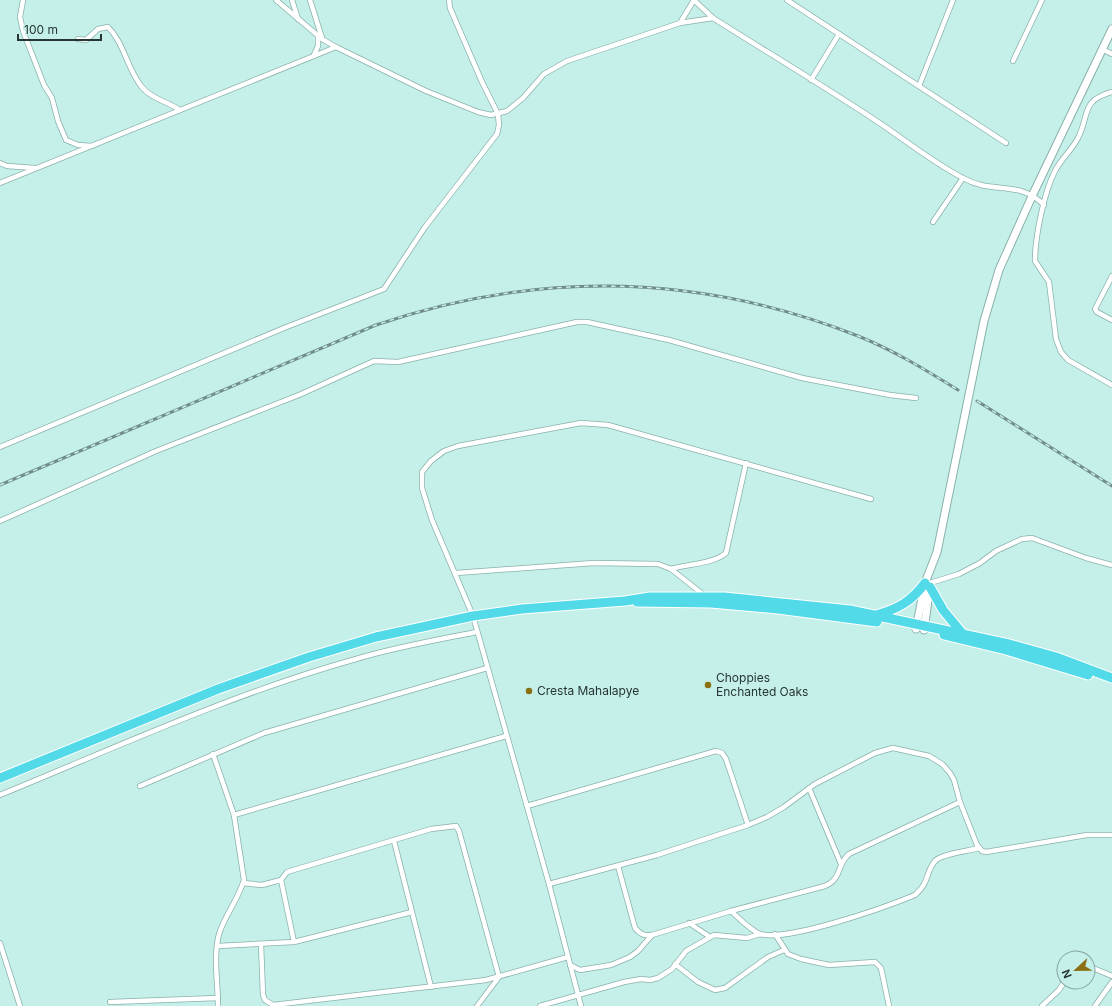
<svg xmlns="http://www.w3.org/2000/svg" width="1112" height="1006" viewBox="0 0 1112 1006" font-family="Inter,sans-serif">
<rect width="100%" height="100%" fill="#c5efe9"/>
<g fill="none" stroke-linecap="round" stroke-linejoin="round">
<!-- street casing -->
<g stroke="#89b1ac" stroke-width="6">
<g id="street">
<path d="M23 0 20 17 23 31 44 85 52 98 58 121 66 140 78 145 92 146"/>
<path d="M276 0 322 39 336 47 426 91 478 112 491 115 507 111 523 98 544 74 567 61 680 23 713 18"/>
<path d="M292 0 298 19"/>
<path d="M310 0 322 38"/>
<path d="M694 0 713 18C767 52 822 85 875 120 904 139 932 162 963 178 993 195 1018 179 1044 205"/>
<path d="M787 0 1006 143"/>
<path d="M680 23 694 0"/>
<path d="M78 39 86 40 98 29 108 27C124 43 127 68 141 86 150 98 168 102 180 110"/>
<path d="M1102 49 1112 54"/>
<path d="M314 55 318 46V35"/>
<path d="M1013 61 1042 0"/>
<path d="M811 80 839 34"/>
<path d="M919 86 953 0"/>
<path d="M1112 92C1080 101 1090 115 1078 138 1072 150 1061 159 1055 171 1044 192 1035 237 1035 261L1049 282 1056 339 1061 352 1068 360 1112 385"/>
<path d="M0 163 7 166 35 168"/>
<path d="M0 183 336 47"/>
<path d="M933 222 963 178"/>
<path d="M1112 276 1095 309 1097 312 1112 320"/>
<path d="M0 447 284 328 384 289 425 227 497 134 499 125 498 114 482 82 450 8 449 0"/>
<path d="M0 521 156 451 299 395 374 361 398 362 577 322H587L669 340 802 378 890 395 916 398"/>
<path d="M671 569C688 564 713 564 726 553L746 463"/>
<path d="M456 573 594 563 658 564 671 569 705 596"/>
<path d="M930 583 959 574 980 563 996 551 1022 539 1032 538 1086 558 1112 565"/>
<path d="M213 754 234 815 244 880C238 900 225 915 219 934 213 957 218 983 218 1006"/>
<path d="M140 786 264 733 487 668"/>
<path d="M809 788 841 864"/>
<path d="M0 795C117 747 234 693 356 659 396 647 436 640 477 632"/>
<path d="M527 806 716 751 722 753 726 759 748 825"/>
<path d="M234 815 506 736"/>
<path d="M394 841 431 987"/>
<path d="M618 866 635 928C640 934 644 936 652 935L731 911 825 886C843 878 836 865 849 854L960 802"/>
<path d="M243 883 262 885 281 880"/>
<path d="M549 884 657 855 748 825 767 817 784 807 815 784 875 753 893 748 929 756 942 764 950 773 954 780 960 802 977 845 982 851 986 852 1087 835H1112"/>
<path d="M731 911C739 918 750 930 760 934 788 942 886 907 915 895 930 882 925 873 935 861 941 854 969 851 979 848"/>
<path d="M689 923 710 937"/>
<path d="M775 934 788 954 801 959 829 965 875 962 881 968 889 1006"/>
<path d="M294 942 281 880 287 872 431 829 456 826 459 831 499 977 477 1006"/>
<path d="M0 943 20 1006"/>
<path d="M261 944 263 995 265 1000 273 1005 486 980 568 957"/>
<path d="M218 946 294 942 412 912"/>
<path d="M675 964 698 982 715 990 725 988 768 957 784 950"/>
<path d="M570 965 580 970 611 965 630 957 638 951 652 935"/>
<path d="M1088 966 1112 976"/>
<path d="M110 1002 218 998"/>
<path d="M540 1006 624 982 641 979 650 980 658 978 672 969 686 951 714 935 747 938 760 934"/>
<path d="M581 1006 549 884 473 616 432 520 422 488V472L431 461 444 451 458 446 581 423 608 425 871 499"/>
<path d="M1042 1006 1059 990 1064 982"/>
<path d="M1095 1006 1112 982"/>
</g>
</g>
<!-- secondary casing -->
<g stroke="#89b1ac" stroke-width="9">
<g id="secondary">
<path d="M916 629 925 583 937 552 984 321 999 270 1033 194 1112 29"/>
<path d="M924 630 930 585"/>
</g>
</g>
<!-- highway casing -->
<g stroke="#fff" stroke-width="11">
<g id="highway">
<path d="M930 587 943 610 962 633"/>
<path d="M637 602 711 603 778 609 877 622"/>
<path d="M876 615C898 609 912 601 925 583"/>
<path d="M944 635 1006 650 1088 675"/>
<path d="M0 778 218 689 309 657 376 637 473 616 522 609 625 601 650 597H724L850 610 1009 644 1056 657 1112 678"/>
</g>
</g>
<!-- street -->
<use href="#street" stroke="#fff" stroke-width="4.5"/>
<!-- secondary -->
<use href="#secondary" stroke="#fff" stroke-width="7"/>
<!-- highway -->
<use href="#highway" stroke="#52dae9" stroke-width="9"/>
<!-- rail casing -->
<g stroke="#718d89" stroke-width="3">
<g id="rail">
<path d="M977 401 1112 486"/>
<path d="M0 485 376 325C538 270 699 273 858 336 893 350 926 370 958 390"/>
</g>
</g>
<!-- rail -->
<use href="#rail" stroke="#c5efe9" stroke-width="1.5" stroke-dasharray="4.5" stroke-linecap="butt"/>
</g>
<!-- markers -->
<g fill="#8b7013" stroke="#c5efe9" stroke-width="1.5">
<circle cx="708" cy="685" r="4"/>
<circle cx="529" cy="691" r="4"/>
</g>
<g text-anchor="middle" stroke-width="4" stroke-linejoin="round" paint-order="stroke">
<!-- poi labels -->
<g font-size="12" fill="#263634" stroke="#c5efe9" text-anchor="start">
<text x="716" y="682">Choppies<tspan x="716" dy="14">Enchanted Oaks</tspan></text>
<text x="537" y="695">Cresta Mahalapye</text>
</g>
</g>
<!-- north arrow -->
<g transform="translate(1076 970) rotate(248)"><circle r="19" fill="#c5efe9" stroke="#85a5a1"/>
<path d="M0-3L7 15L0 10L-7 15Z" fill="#8b7013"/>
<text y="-6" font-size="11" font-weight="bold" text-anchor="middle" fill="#263634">N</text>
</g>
<!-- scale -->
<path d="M18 34v6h83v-6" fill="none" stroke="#263634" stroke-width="2"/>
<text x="24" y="34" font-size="12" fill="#263634" stroke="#c5efe9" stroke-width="3" paint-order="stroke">100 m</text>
</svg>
